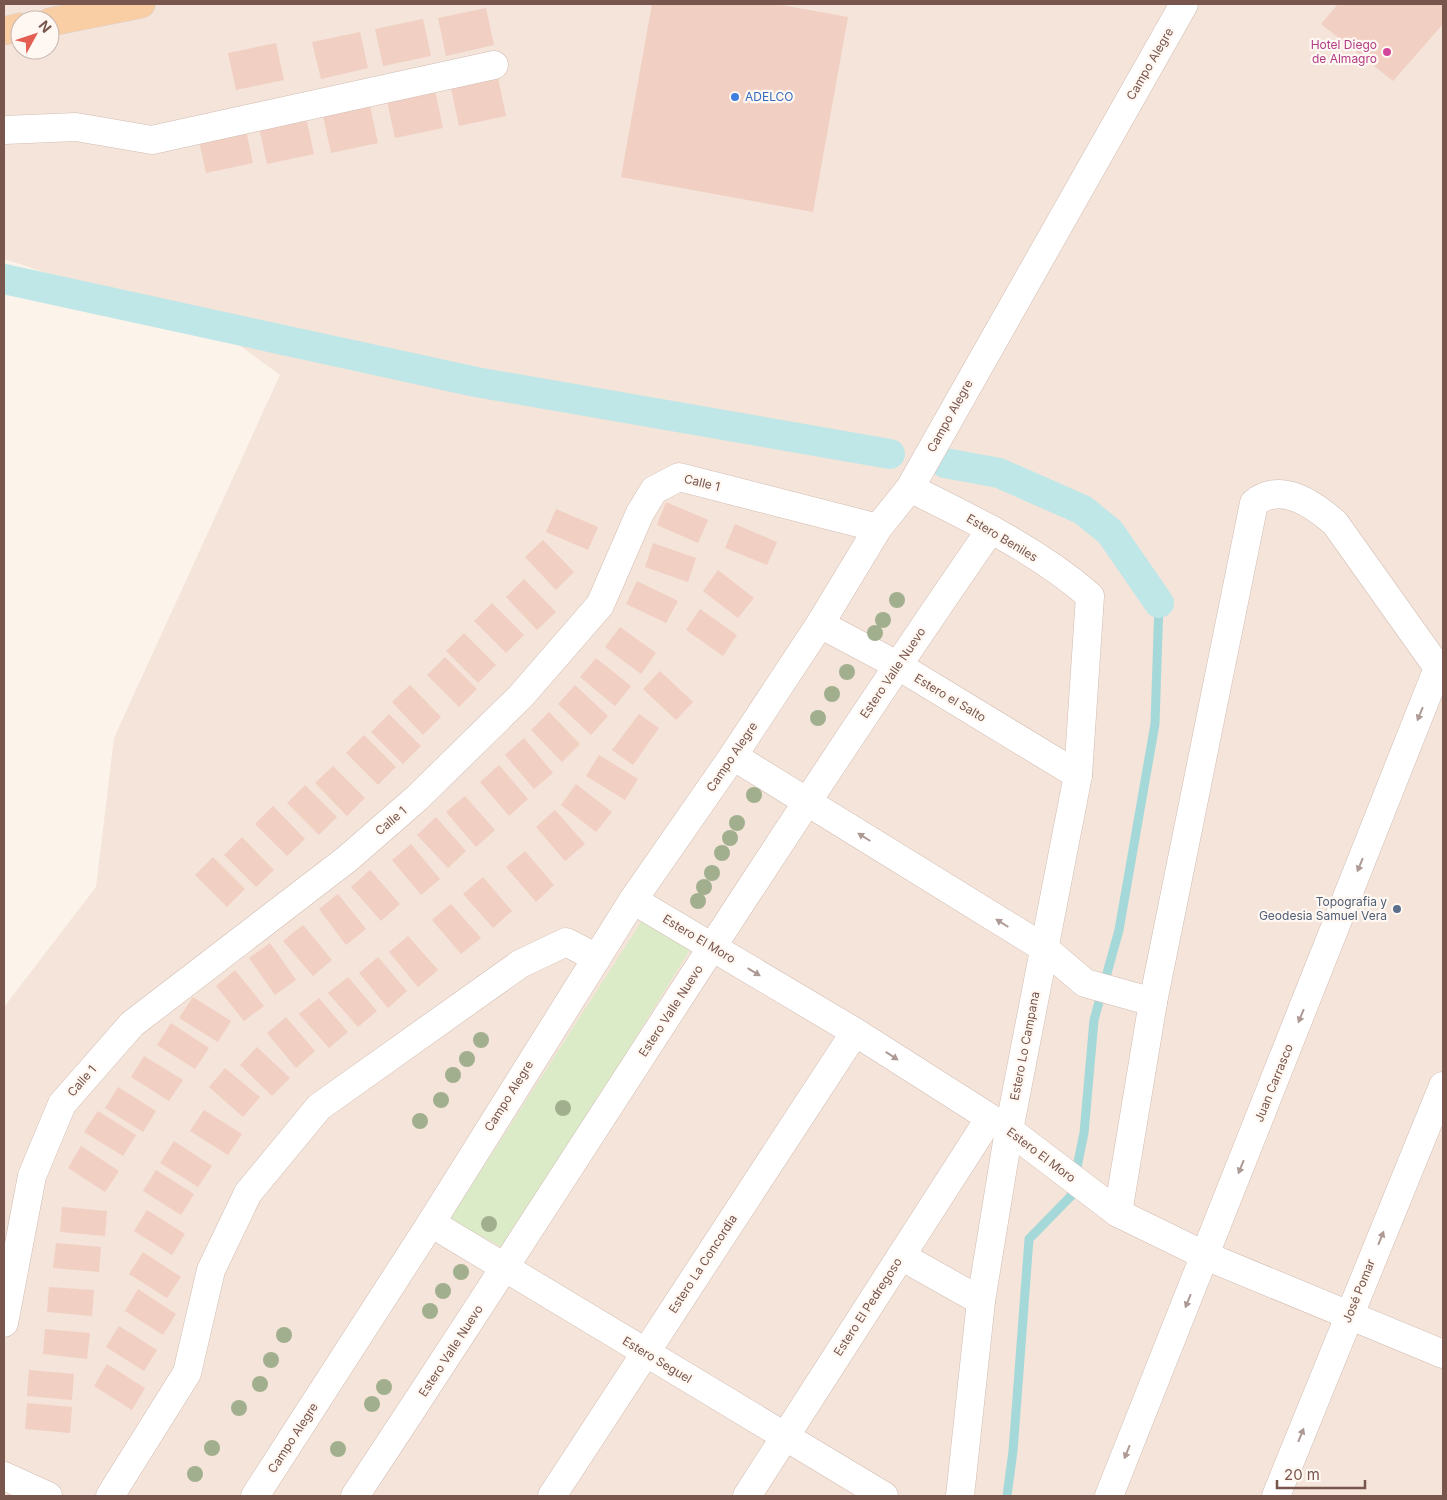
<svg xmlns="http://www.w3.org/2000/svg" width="1447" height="1500" viewBox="0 0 1447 1500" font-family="Inter,sans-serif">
<rect width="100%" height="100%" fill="#fcf3eb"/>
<!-- residential -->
<path fill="#f4e4d9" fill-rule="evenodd" d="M4 4H1443V1496H4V1007L96 887 114 738 280 375 216 328 4 259ZM20 20H50V50H20Z"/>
<!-- green -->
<path fill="#dbebc8" d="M643 919 691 948 505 1249 450 1219Z"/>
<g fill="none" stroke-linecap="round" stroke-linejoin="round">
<!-- stream -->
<path stroke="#a5d8d8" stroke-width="9" d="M1007 1496 1013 1451 1029 1239 1071 1196 1084 1133 1094 1020 1119 930 1155 724 1159 603"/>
<!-- canal -->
<g stroke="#bfe7e7" stroke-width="30">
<path d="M4 279 476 382 890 454"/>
<path d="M945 463 999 473 1083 510 1110 532 1159 603"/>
</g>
</g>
<!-- building -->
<g fill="#f2cfc3">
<path d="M652 4H776L848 17 813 212 621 177Z"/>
<path d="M1338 4H1443V24L1393 81 1321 24Z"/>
<path d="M486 8 494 45 446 56 438 18Z"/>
<path d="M423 19 431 56 383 66 375 29Z"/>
<path d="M360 32 368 68 321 79 312 42Z"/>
<path d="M276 43 284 80 236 90 228 53Z"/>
<path d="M498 78 506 116 459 126 451 88Z"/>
<path d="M435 91 443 128 395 138 387 101Z"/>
<path d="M370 106 378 143 331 153 323 116Z"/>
<path d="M306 117 314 154 267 164 259 127Z"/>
<path d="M245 126 253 163 206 173 198 136Z"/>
<path d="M666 502 708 520 698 543 657 525Z"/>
<path d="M556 509 598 527 588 550 546 532Z"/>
<path d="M735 524 777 542 767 565 725 548Z"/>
<path d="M543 540 574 572 556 590 525 557Z"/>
<path d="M653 543 696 558 688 582 645 567Z"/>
<path d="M718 570 754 598 738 618 703 591Z"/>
<path d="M524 579 556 612 537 630 506 597Z"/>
<path d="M637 581 678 601 666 623 626 604Z"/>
<path d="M492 603 524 635 506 653 474 621Z"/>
<path d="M700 609 737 635 723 656 686 630Z"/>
<path d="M620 627 656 653 641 674 605 647Z"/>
<path d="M464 633 496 665 478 683 446 651Z"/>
<path d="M445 657 477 689 459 707 427 675Z"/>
<path d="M596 658 631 686 615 706 580 677Z"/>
<path d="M660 671 693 702 676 720 643 689Z"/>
<path d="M410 685 441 717 423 735 392 702Z"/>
<path d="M575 685 608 716 591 735 558 704Z"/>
<path d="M549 712 580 744 562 762 531 730Z"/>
<path d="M389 714 421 746 403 764 371 732Z"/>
<path d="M639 714 659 728 633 765 612 750Z"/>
<path d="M364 735 396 767 378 785 346 753Z"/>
<path d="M524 738 553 773 534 789 505 755Z"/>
<path d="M599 755 638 779 625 800 586 776Z"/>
<path d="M499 765 528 799 509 816 480 782Z"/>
<path d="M333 766 365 798 347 816 315 783Z"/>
<path d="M576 784 612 812 596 832 561 805Z"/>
<path d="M305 785 337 817 319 835 287 803Z"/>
<path d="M465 796 495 830 476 847 446 812Z"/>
<path d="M273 806 305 839 287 856 255 824Z"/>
<path d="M555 810 585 844 565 861 536 827Z"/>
<path d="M436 817 466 851 448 868 417 835Z"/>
<path d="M242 837 274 870 256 887 224 855Z"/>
<path d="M411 844 440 879 421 895 392 860Z"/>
<path d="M525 851 554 885 536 902 506 867Z"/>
<path d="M213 857 245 889 227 907 195 875Z"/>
<path d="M370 870 400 904 381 921 351 887Z"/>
<path d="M483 877 512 911 493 928 463 894Z"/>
<path d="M338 894 366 929 346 945 319 909Z"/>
<path d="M451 904 481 938 461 954 432 920Z"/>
<path d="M303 925 332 960 313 976 283 941Z"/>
<path d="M408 936 438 970 418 987 389 952Z"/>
<path d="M270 943 296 980 275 995 249 958Z"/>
<path d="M378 957 407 991 388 1008 359 973Z"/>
<path d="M235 970 264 1006 244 1021 216 986Z"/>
<path d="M348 977 377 1011 358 1027 328 993Z"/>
<path d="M193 997 231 1021 218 1042 179 1018Z"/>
<path d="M319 998 348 1032 329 1048 299 1014Z"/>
<path d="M286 1017 315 1051 296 1068 267 1033Z"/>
<path d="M171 1023 209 1048 195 1069 157 1045Z"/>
<path d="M257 1047 290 1078 272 1096 240 1065Z"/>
<path d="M144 1056 183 1080 169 1101 131 1077Z"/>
<path d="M225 1068 260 1097 243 1117 209 1087Z"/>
<path d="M118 1087 156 1111 143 1132 105 1108Z"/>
<path d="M204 1110 242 1134 228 1155 190 1131Z"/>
<path d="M98 1111 136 1135 123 1156 84 1132Z"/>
<path d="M174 1141 212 1166 198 1187 160 1163Z"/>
<path d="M81 1146 119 1171 105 1192 68 1168Z"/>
<path d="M156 1170 194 1194 181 1215 143 1191Z"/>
<path d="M62 1207 107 1211 105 1236 60 1232Z"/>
<path d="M147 1210 185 1234 172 1255 134 1231Z"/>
<path d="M56 1243 101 1247 99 1272 53 1268Z"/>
<path d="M143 1252 181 1277 167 1298 129 1274Z"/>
<path d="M49 1287 94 1290 92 1316 47 1312Z"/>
<path d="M138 1289 176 1314 163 1335 125 1311Z"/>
<path d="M119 1326 157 1350 144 1371 106 1347Z"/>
<path d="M45 1329 90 1333 87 1359 43 1354Z"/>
<path d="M107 1364 145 1388 132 1410 94 1386Z"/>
<path d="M29 1370 74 1374 72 1400 27 1396Z"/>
<path d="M27 1403 72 1407 70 1433 25 1429Z"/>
</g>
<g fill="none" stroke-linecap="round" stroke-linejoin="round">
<!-- minor casing -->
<g stroke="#d2bcb2" stroke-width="29">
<g id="minor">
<path d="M4 130 76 127 152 140 494 65"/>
<path d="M910 488C972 519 1037 550 1090 596L1078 775 1009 1130 981 1301 960 1496"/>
<path d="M820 624 897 665 1078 775"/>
<path d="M733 756 1044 948 1085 983 1153 1002 1254 503C1281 481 1313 504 1335 523L1443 675"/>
<path d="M633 900 855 1032 1009 1130 1118 1213 1206 1256 1443 1354"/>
<path d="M1118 1213 1153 1002"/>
<path d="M431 1223 884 1496"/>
<path d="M901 1256 981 1301"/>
<path d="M4 1323 32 1176 62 1104 132 1024 347 859 417 798 521 696 600 605 640 513 654 490 679 477 878 528"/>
<path d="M4 1476 48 1496"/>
<path d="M110 1496 187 1373 211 1270 248 1193 319 1107 520 964 566 942 597 958"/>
<path d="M255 1496 431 1223 633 900 733 756 820 624 878 528 910 488 1184 4"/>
<path d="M355 1496C568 1174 772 846 991 529"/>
<path d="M552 1496 855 1032"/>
<path d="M747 1496 989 1119"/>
<path d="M1109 1496 1438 668"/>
<path d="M1276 1496 1443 1086"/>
</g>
</g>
<!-- major casing -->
<g stroke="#d9d0cd" stroke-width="29">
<g id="major">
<path d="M50 22 141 4"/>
<path d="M4 31 20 27"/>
</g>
</g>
<!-- minor -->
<use href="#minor" stroke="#fff" stroke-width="28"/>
<!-- major -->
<use href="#major" stroke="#f9cea5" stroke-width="28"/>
</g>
<!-- trees -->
<g fill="#a2af8e">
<circle cx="897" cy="600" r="8"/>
<circle cx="883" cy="620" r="8"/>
<circle cx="875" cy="633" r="8"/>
<circle cx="847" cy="672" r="8"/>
<circle cx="832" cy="694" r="8"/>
<circle cx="818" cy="718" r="8"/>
<circle cx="754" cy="795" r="8"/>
<circle cx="737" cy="823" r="8"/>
<circle cx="730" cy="838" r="8"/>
<circle cx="722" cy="853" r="8"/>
<circle cx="712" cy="873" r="8"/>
<circle cx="704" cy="887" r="8"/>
<circle cx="698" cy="901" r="8"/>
<circle cx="481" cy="1040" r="8"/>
<circle cx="467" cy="1059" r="8"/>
<circle cx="453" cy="1075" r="8"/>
<circle cx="441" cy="1100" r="8"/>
<circle cx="563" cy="1108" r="8"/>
<circle cx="420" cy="1121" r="8"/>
<circle cx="489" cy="1224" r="8"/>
<circle cx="461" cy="1272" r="8"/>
<circle cx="443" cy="1291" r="8"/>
<circle cx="430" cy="1311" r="8"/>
<circle cx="284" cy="1335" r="8"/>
<circle cx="271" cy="1360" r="8"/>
<circle cx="260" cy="1384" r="8"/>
<circle cx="384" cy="1387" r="8"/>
<circle cx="372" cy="1404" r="8"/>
<circle cx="239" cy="1408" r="8"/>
<circle cx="212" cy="1448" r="8"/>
<circle cx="338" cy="1449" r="8"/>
<circle cx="195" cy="1474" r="8"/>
</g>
<!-- one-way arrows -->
<defs><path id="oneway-solid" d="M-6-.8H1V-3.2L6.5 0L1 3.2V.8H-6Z" transform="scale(1.25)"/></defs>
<g fill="#ae9a94">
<use href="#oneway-solid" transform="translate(1420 714) rotate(112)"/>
<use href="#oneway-solid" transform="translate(864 837) rotate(-148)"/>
<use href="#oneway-solid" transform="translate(1360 865) rotate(112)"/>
<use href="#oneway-solid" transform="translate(1002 923) rotate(-148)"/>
<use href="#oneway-solid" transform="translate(754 972) rotate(31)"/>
<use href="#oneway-solid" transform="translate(1301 1016) rotate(112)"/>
<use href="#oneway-solid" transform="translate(892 1056) rotate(33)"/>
<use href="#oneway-solid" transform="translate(1241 1167) rotate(112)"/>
<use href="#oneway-solid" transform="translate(1381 1238) rotate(-68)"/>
<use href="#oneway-solid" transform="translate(1188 1301) rotate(112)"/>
<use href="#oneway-solid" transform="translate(1301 1435) rotate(-68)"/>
<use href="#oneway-solid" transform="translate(1127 1452) rotate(112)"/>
</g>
<!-- markers -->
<circle fill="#d1479c" stroke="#fff8f2" stroke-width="2" cx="1387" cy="52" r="5"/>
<circle fill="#3f7fe0" stroke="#fff8f2" stroke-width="2" cx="735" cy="97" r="5"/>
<circle fill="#5c6f8a" stroke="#fff8f2" stroke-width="2" cx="1397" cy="909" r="5"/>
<g text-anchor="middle" stroke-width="4.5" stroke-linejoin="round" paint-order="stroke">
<!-- hotel labels -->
<g font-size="12" fill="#b23c85" stroke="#fff8f2" text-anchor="end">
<text x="1377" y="49">Hotel Diego<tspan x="1377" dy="14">de Almagro</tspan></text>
</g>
<!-- street labels -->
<g font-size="12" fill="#78564d" stroke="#fff8f2">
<text transform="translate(1150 64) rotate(-60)" y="4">Campo Alegre</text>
<text transform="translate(950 416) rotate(-61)" y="4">Campo Alegre</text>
<text transform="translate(702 483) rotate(14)" y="4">Calle 1</text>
<text transform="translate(1002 538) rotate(31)" y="4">Estero Beniles</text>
<text transform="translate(893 673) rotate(-56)" y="4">Estero Valle Nuevo</text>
<text transform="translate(950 698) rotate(31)" y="4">Estero el Salto</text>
<text transform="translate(732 757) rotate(-56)" y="4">Campo Alegre</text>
<text transform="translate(391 821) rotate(-41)" y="4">Calle 1</text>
<text transform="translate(699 939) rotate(31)" y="4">Estero El Moro</text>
<text transform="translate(671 1011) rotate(-57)" y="4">Estero Valle Nuevo</text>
<text transform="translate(1025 1046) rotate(-79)" y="4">Estero Lo Campana</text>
<text transform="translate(82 1081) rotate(-49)" y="4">Calle 1</text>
<text transform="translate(1274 1083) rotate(-68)" y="4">Juan Carrasco</text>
<text transform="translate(509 1096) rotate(-58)" y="4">Campo Alegre</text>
<text transform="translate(1041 1155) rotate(37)" y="4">Estero El Moro</text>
<text transform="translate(703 1264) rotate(-57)" y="4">Estero La Concordia</text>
<text transform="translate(1359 1291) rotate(-68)" y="4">José Pomar</text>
<text transform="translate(868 1307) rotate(-57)" y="4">Estero El Pedregoso</text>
<text transform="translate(451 1351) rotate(-57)" y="4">Estero Valle Nuevo</text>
<text transform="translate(657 1360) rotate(31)" y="4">Estero Seguel</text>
<text transform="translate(293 1438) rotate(-57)" y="4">Campo Alegre</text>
</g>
<!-- shop labels -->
<g font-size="12" fill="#366cbe" stroke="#fff8f2" text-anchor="start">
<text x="745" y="101">ADELCO</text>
</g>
<!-- service labels -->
<g font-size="12" fill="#4e5e75" stroke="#fff8f2" text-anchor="end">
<text x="1387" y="906">Topografia y<tspan x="1387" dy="14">Geodesia Samuel Vera</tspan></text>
</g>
</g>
<!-- border -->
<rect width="1447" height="1500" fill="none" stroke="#78564d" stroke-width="10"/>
<!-- north arrow -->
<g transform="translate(35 35) rotate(50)"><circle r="24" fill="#fff8f2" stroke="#c9b7b0"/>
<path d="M0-4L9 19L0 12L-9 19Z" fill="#e45e53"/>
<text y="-8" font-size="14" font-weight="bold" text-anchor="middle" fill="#78564d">N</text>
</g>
<!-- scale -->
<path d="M1277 1480v8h88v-8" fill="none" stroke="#78564d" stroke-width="2.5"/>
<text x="1284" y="1480" font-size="15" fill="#78564d" stroke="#fff8f2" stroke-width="4" paint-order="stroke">20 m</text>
</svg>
